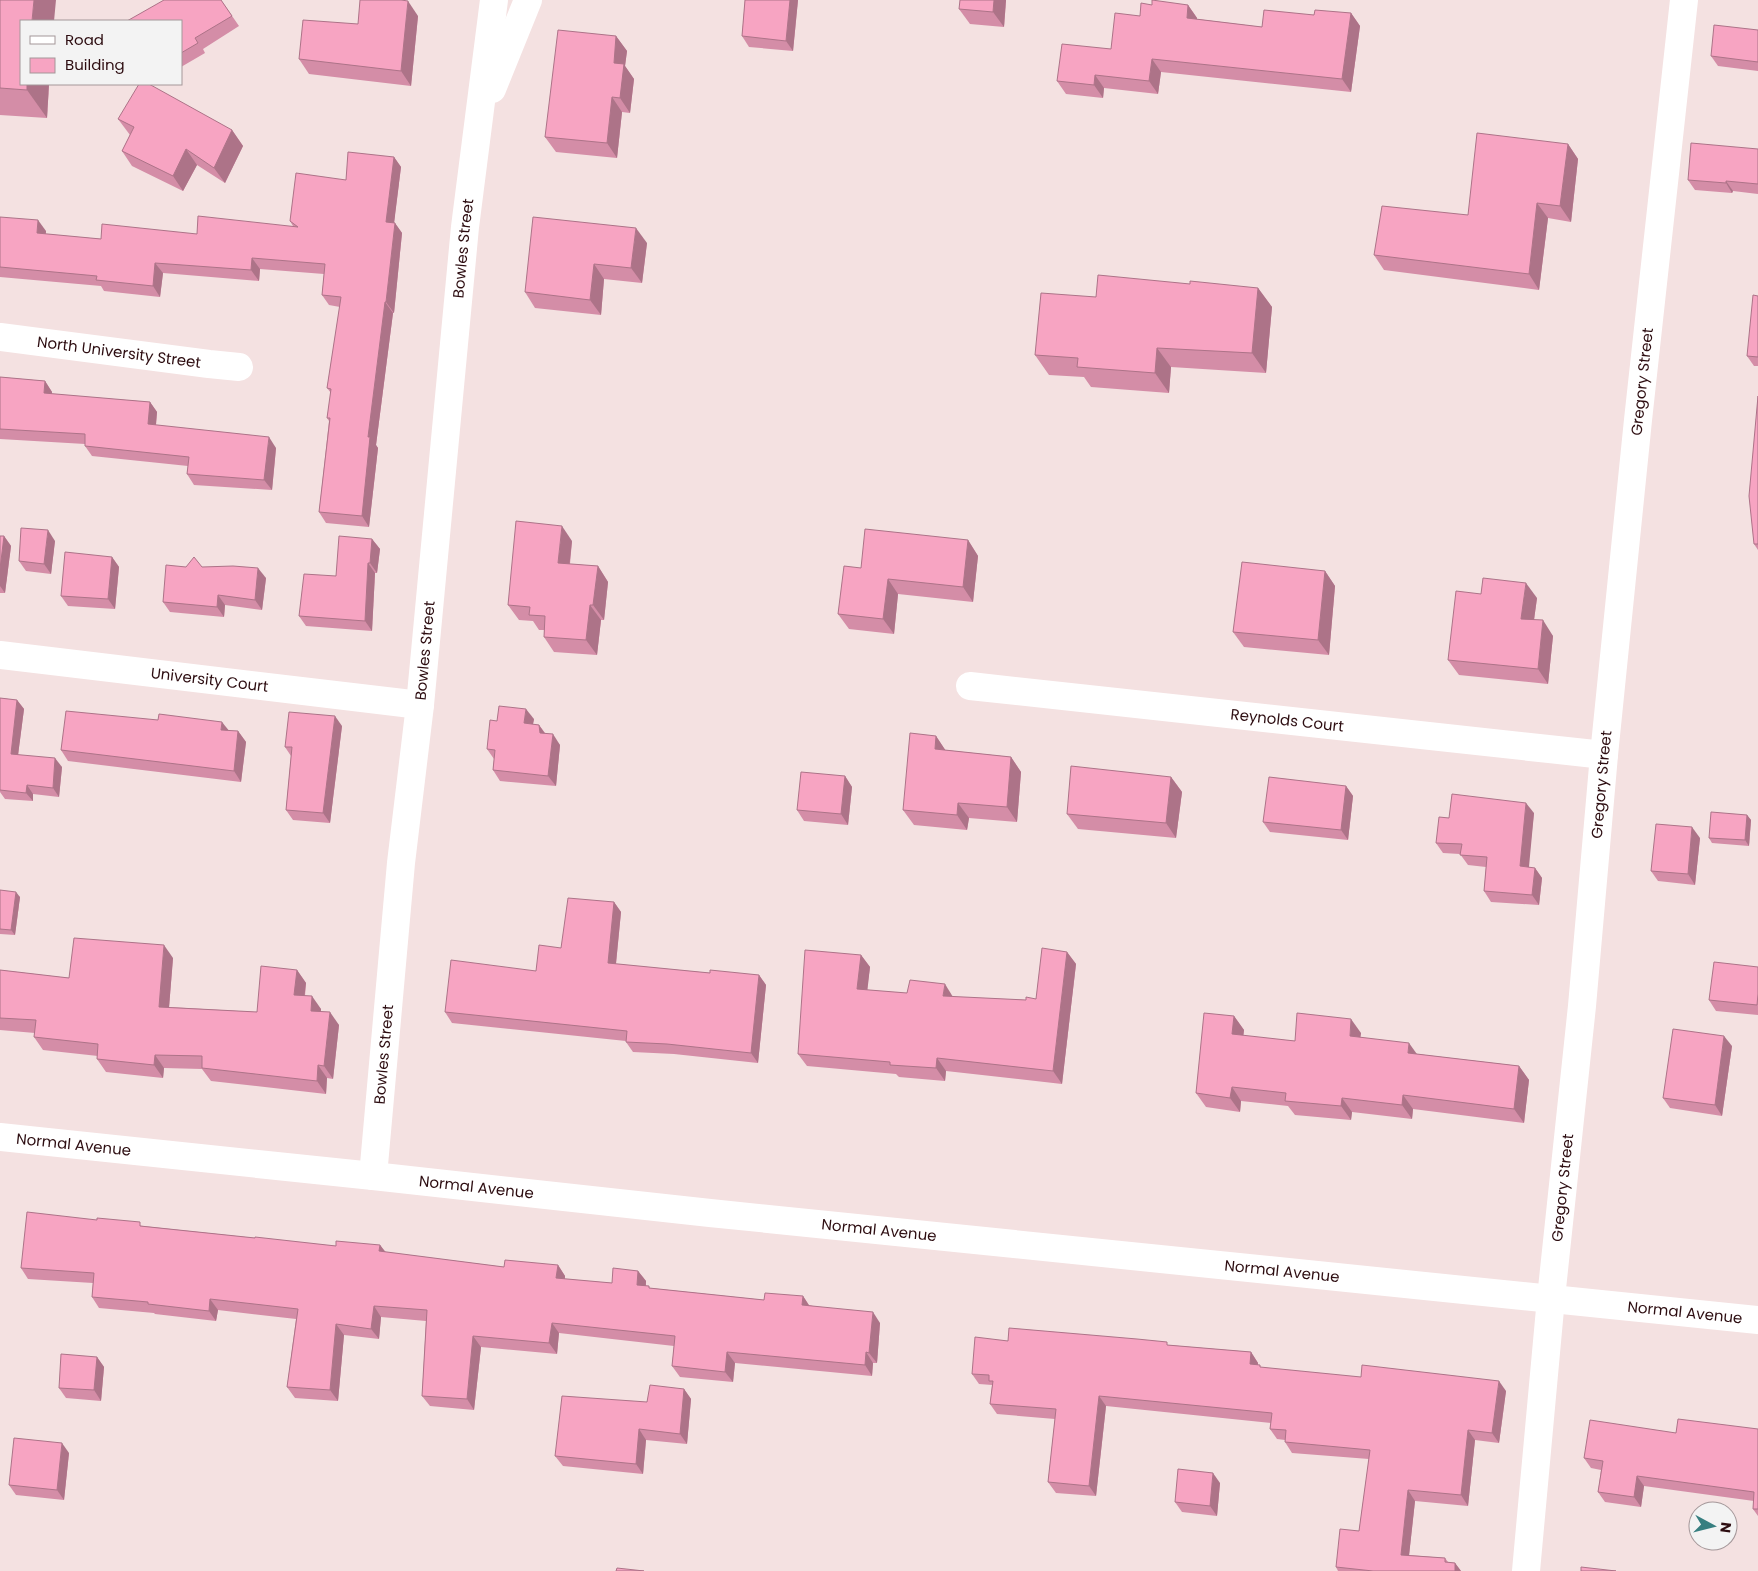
<svg xmlns="http://www.w3.org/2000/svg" width="1758" height="1571" viewBox="0 0 1758 1571" font-family="Poppins,sans-serif">
<rect width="100%" height="100%" fill="#f4e1e1"/>
<g fill="none" stroke-linecap="round" stroke-linejoin="round">
<!-- minor -->
<g stroke="#fff" stroke-width="28">
<path d="M492 89 528 0"/>
<path id="s1" d="M0 337 209 364 239 367"/>
<path id="s2" d="M0 655 420 705"/>
<path id="s3" d="M970 686 1604 755"/>
<path id="s4" d="M0 1137 373 1176 710 1213 1758 1320"/>
<path id="s5" d="M373 1176 401 863 420 705 465 227 494 0"/>
<path id="s6" d="M1526 1571 1551 1298 1582 1006 1604 755 1638 420 1684 0"/>
</g>
</g>
<!-- wall -->
<g fill="#d48da7">
<path d="M0 0 49 84 47 118 0 115Z"/>
<path d="M221 0 239 26 203 49 205 53 181 67V21Z"/>
<path d="M745 0H798L793 51 749 47 742 36Z"/>
<path d="M1006 0 1004 27 970 24 959 9Z"/>
<path d="M1152 5H1188L1197 18V19L1262 27 1314 15 1351 13 1360 26 1351 92 1161 72 1158 94 1104 88 1103 98 1066 94 1057 81 1111 49 1140 16Z"/>
<path d="M418 16 411 86 309 74 299 59 358 24Z"/>
<path d="M1758 30V71L1718 66 1711 56Z"/>
<path d="M616 36 627 51 625 66 634 79 630 113 622 112 617 158 556 152 545 137Z"/>
<path d="M118 119 232 130 243 146 225 183 197 165 183 191 132 166 122 151 130 135Z"/>
<path d="M1568 144 1578 159 1571 222 1548 218 1539 290 1384 270 1374 255 1468 215Z"/>
<path d="M1758 149V194L1733 191 1732 193 1695 190 1688 180Z"/>
<path d="M394 157 401 167 394 222 402 233 394 313H393L376 445 378 448 369 527 326 523 319 512 329 421 327 418 331 393 327 388 340 307 329 305 322 295 324 274 260 269 259 281 163 273 160 297 104 291 101 286 0 277V217L46 231 45 234 101 239 197 234 293 226 290 221 346 180Z"/>
<path d="M647 243 642 283 604 279 601 315 535 308 525 292Z"/>
<path d="M1190 284 1258 288 1272 307 1266 373 1171 367 1169 393 1091 387 1084 377 1049 375 1035 355 1096 297Z"/>
<path d="M1758 296V366H1754L1747 356Z"/>
<path d="M0 377 45 381 52 392V394L150 402 157 412 156 425 276 448 272 490 194 485 187 474 188 466 92 456 85 446V444L0 439Z"/>
<path d="M1758 396V550L1754 544Z"/>
<path d="M0 536H4L11 546 5 593H0Z"/>
<path d="M372 539 380 549 377 573H375L372 631 306 626 299 616 336 576Z"/>
<path d="M968 540 978 556 973 602 898 594 894 634 849 629 838 614 861 568Z"/>
<path d="M55 541 51 574 26 571 19 561Z"/>
<path d="M572 541 570 564 598 566 608 582 604 620H601L597 655 554 652 544 637V630H539L533 621 519 620 508 605Z"/>
<path d="M112 557 119 567 115 609 68 606 61 596Z"/>
<path d="M186 567H202L266 578 262 610 225 605 224 617 170 612 163 602Z"/>
<path d="M1325 571 1335 586 1329 655 1244 647 1233 632Z"/>
<path d="M1481 594 1537 598 1534 620 1553 636 1548 684 1459 675 1448 660Z"/>
<path d="M0 698 17 700 24 709 18 755 62 767 59 797 33 794V801L5 799 0 792Z"/>
<path d="M534 719 533 724 539 725 545 733 560 745 556 786 500 781 493 770 494 759 487 749 497 721Z"/>
<path d="M342 726 330 823 293 820 286 810 291 756 285 747Z"/>
<path d="M228 731H238L246 742 241 782 68 761 61 750Z"/>
<path d="M936 736 945 750 1011 757 1021 772 1017 822 969 818 967 830 914 825 903 810Z"/>
<path d="M845 776 852 787 848 825 804 821 797 810Z"/>
<path d="M1171 777 1182 792 1176 838 1078 829 1067 814Z"/>
<path d="M1346 786 1353 796 1348 840 1270 832 1263 822Z"/>
<path d="M1534 813 1528 867 1535 868 1542 878 1539 905 1491 902 1484 891 1486 867 1468 865 1460 854 1443 853 1436 843 1449 818Z"/>
<path d="M1747 815 1751 820 1749 846 1712 843 1709 838Z"/>
<path d="M1700 838 1695 885 1658 881 1651 871Z"/>
<path d="M0 890 20 897 15 935 0 934Z"/>
<path d="M614 902 621 912 616 964 710 973 759 975 766 985 758 1063 674 1054 633 1052 626 1042V1041L452 1023 445 1012 536 971Z"/>
<path d="M1067 952 1076 964 1062 1084 946 1071 945 1081 899 1077 896 1074 807 1066 798 1054 861 955 870 967 867 990 953 997 1026 1000 1036 999Z"/>
<path d="M173 958 169 1007 257 1012 297 970 306 983 305 996 321 1009V1012L339 1025 333 1079 327 1078 326 1094 211 1081 202 1069 164 1068 163 1078 106 1072 97 1059 98 1056 43 1050 34 1037 35 1033 0 1030V970L69 978Z"/>
<path d="M1758 967V1015L1716 1011 1709 1000Z"/>
<path d="M1234 1016 1244 1030 1243 1036 1295 1041 1361 1033 1360 1037 1417 1054 1519 1066 1529 1080 1524 1123 1413 1109 1412 1119 1352 1112 1351 1120 1295 1115 1288 1106 1241 1101 1240 1112 1206 1107 1196 1093Z"/>
<path d="M1732 1046 1722 1116 1670 1108 1663 1098Z"/>
<path d="M97 1220 143 1226 255 1238 336 1246 380 1245 385 1252 504 1267 558 1265 565 1276V1279L612 1283 638 1271 646 1281V1286L650 1288 764 1300 803 1296 809 1305 880 1323 877 1363H873L872 1376 735 1363 733 1382 680 1377 672 1366 674 1346 559 1333 557 1354 481 1347 474 1410 430 1406 422 1396 426 1321 381 1317 379 1339 344 1335 338 1401 295 1398 287 1387 296 1319 218 1310 216 1321 155 1314 154 1313 99 1308 92 1297 93 1283 28 1279 21 1268Z"/>
<path d="M1008 1341 1168 1345 1251 1352 1258 1363V1365L1262 1368 1506 1391 1499 1443 1475 1440 1468 1506 1415 1501 1409 1555 1445 1558 1448 1562 1455 1563 1461 1571H1338L1336 1567 1359 1531 1369 1459 1292 1453 1285 1442V1440L1277 1439 1270 1429 1271 1423 1106 1406 1096 1496 1056 1493 1048 1482 1055 1419 997 1414 990 1404 992 1386V1385L979 1384 972 1374Z"/>
<path d="M97 1357 104 1367 101 1401 66 1398 59 1388Z"/>
<path d="M684 1389 691 1399 687 1444 646 1440 643 1474 563 1466 555 1456 647 1402Z"/>
<path d="M1758 1429V1516L1753 1509 1754 1501 1644 1486 1641 1507 1605 1502 1598 1492 1601 1470 1591 1468 1584 1458 1676 1433Z"/>
<path d="M69 1453 64 1500 16 1495 9 1485Z"/>
<path d="M1220 1483 1217 1516 1182 1512 1175 1502Z"/>
</g>
<!-- shaded-wall -->
<g fill="#ad7388">
<path d="M34 0H56L54 21H32Z"/>
<path d="M790 0H798L793 51 786 41Z"/>
<path d="M994 0H1006L1004 27 993 12Z"/>
<path d="M408 1 418 16 411 86 401 71Z"/>
<path d="M1188 5 1197 18 1196 30 1187 18Z"/>
<path d="M1351 13 1360 26 1351 92 1342 79Z"/>
<path d="M616 36 627 51 625 66 634 79 630 113 620 98 614 63Z"/>
<path d="M1152 59 1161 72 1158 94 1149 81Z"/>
<path d="M1095 75 1104 88 1103 98 1094 85Z"/>
<path d="M27 84H49L47 118 27 90Z"/>
<path d="M612 97 622 112 617 158 607 143Z"/>
<path d="M232 130 243 146 225 183 214 168Z"/>
<path d="M1568 144 1578 159 1571 222 1560 206Z"/>
<path d="M186 149 197 165 183 191 173 176Z"/>
<path d="M394 157 401 167 393 232 386 222Z"/>
<path d="M1726 181 1733 191 1732 193 1726 183Z"/>
<path d="M1537 203 1548 218 1539 290 1529 274Z"/>
<path d="M38 220 46 231 45 244 37 233Z"/>
<path d="M395 223 402 233 394 313 386 302Z"/>
<path d="M636 228 647 243 642 283 631 268Z"/>
<path d="M252 258 260 269 259 281 251 270Z"/>
<path d="M155 263 163 273 160 297 153 286Z"/>
<path d="M594 264 604 279 601 315 590 300Z"/>
<path d="M1258 288 1272 307 1266 373 1252 353Z"/>
<path d="M385 302 393 313 376 445 378 448 369 527 362 516 368 437Z"/>
<path d="M1157 348 1171 367 1169 393 1155 373Z"/>
<path d="M45 381 52 392 51 404 44 393Z"/>
<path d="M150 402 157 412 155 435 148 424Z"/>
<path d="M269 437 276 448 272 490 264 480Z"/>
<path d="M562 526 572 541 568 578 558 563Z"/>
<path d="M48 530 55 541 51 574 44 564Z"/>
<path d="M4 536 11 546 5 593 0 586V569Z"/>
<path d="M372 539 380 549 377 573 370 563Z"/>
<path d="M968 540 978 556 973 602 963 587Z"/>
<path d="M112 557 119 567 115 609 108 599Z"/>
<path d="M368 563 375 573 372 631 365 621Z"/>
<path d="M598 566 608 582 604 620 593 605Z"/>
<path d="M258 568 266 578 262 610 255 600Z"/>
<path d="M1325 571 1335 586 1329 655 1318 640Z"/>
<path d="M888 579 898 594 894 634 883 619Z"/>
<path d="M1526 583 1537 598 1532 634 1521 619Z"/>
<path d="M218 595 225 605 224 617 217 607Z"/>
<path d="M590 605 601 620 597 655 586 640Z"/>
<path d="M1543 620 1553 636 1548 684 1538 669Z"/>
<path d="M17 700 24 709 17 763 11 754Z"/>
<path d="M526 709 534 719 531 734 524 723Z"/>
<path d="M335 716 342 726 330 823 323 813Z"/>
<path d="M222 722 230 732 221 730Z"/>
<path d="M539 725 546 735 540 733Z"/>
<path d="M238 731 246 742 241 782 234 771Z"/>
<path d="M553 734 560 745 556 786 548 776Z"/>
<path d="M936 736 946 751 935 749Z"/>
<path d="M1011 757 1021 772 1017 822 1007 807Z"/>
<path d="M55 758 62 767 59 797 53 788Z"/>
<path d="M845 776 852 787 848 825 841 814Z"/>
<path d="M1171 777 1182 792 1176 838 1166 823Z"/>
<path d="M27 785 33 794V801L26 793Z"/>
<path d="M1346 786 1353 796 1348 840 1341 830Z"/>
<path d="M958 803 969 818 967 830 957 815Z"/>
<path d="M1526 803 1534 813 1528 877 1520 866Z"/>
<path d="M1747 815 1751 820 1749 846 1745 840Z"/>
<path d="M1692 827 1700 838 1695 885 1688 874Z"/>
<path d="M1535 868 1542 878 1539 905 1532 895Z"/>
<path d="M16 892 20 897 15 935 11 930Z"/>
<path d="M614 902 621 912 615 973 608 963Z"/>
<path d="M164 945 173 958 168 1020 159 1007Z"/>
<path d="M1067 952 1076 964 1062 1084 1053 1071Z"/>
<path d="M861 955 870 967 866 1002 857 989Z"/>
<path d="M297 970 306 983 303 1008 294 995Z"/>
<path d="M759 975 766 985 758 1063 751 1053Z"/>
<path d="M945 984 953 997 943 996Z"/>
<path d="M312 996 321 1009 320 1024 311 1011Z"/>
<path d="M330 1012 339 1025 333 1079 324 1066Z"/>
<path d="M1234 1016 1244 1030 1242 1048 1232 1034Z"/>
<path d="M1351 1019 1361 1033 1359 1050 1350 1036Z"/>
<path d="M1724 1036 1732 1046 1722 1116 1715 1105Z"/>
<path d="M1409 1043 1419 1057 1408 1053Z"/>
<path d="M155 1055 164 1068 163 1078 154 1065Z"/>
<path d="M937 1058 946 1071 945 1081 936 1068Z"/>
<path d="M318 1065 327 1078 326 1094 317 1081Z"/>
<path d="M1519 1066 1529 1080 1524 1123 1514 1109Z"/>
<path d="M1232 1087 1241 1101 1240 1112 1230 1098Z"/>
<path d="M1403 1095 1413 1109 1412 1119 1402 1105Z"/>
<path d="M1342 1098 1352 1112 1351 1120 1341 1106Z"/>
<path d="M380 1245 388 1255 379 1251Z"/>
<path d="M558 1265 565 1276 564 1289 556 1278Z"/>
<path d="M638 1271 646 1281 645 1296 637 1285Z"/>
<path d="M803 1296 810 1307 802 1305Z"/>
<path d="M210 1299 218 1310 216 1321 209 1311Z"/>
<path d="M374 1306 381 1317 379 1339 371 1329Z"/>
<path d="M873 1312 880 1323 877 1363 869 1353Z"/>
<path d="M552 1323 559 1333 557 1354 549 1343Z"/>
<path d="M336 1324 344 1335 338 1401 330 1390Z"/>
<path d="M473 1336 481 1347 474 1410 467 1399Z"/>
<path d="M727 1352 735 1363 733 1382 725 1372Z"/>
<path d="M866 1352 873 1363 872 1376 865 1365Z"/>
<path d="M1251 1352 1258 1363 1257 1374 1250 1364Z"/>
<path d="M97 1357 104 1367 101 1401 94 1390Z"/>
<path d="M1499 1381 1506 1391 1499 1443 1492 1433Z"/>
<path d="M684 1389 691 1399 687 1444 680 1434Z"/>
<path d="M1099 1396 1106 1406 1096 1496 1089 1486Z"/>
<path d="M639 1429 646 1440 643 1474 636 1464Z"/>
<path d="M1468 1430 1475 1440 1468 1506 1461 1495Z"/>
<path d="M62 1443 69 1453 64 1500 57 1490Z"/>
<path d="M1213 1473 1220 1483 1217 1516 1210 1506Z"/>
<path d="M1637 1476 1644 1486 1641 1507 1634 1497Z"/>
<path d="M1408 1490 1415 1501 1408 1565 1401 1555Z"/>
<path d="M1455 1563 1461 1571H1455Z"/>
</g>
<!-- building -->
<g fill="#f7a4c2" stroke="#ad7388">
<path d="M0 0H34L32 21H21V84H27V90L0 88Z"/>
<path d="M164 0H221L232 16 195 38 198 43 181 53V21H127Z"/>
<path d="M360 0H401L408 1 401 71 299 59 303 20 358 24Z"/>
<path d="M745 0H790L786 41 742 36Z"/>
<path d="M960 0H994L993 12 959 9Z"/>
<path d="M1152 0 1188 5 1187 18 1262 27 1264 10 1314 15 1315 10 1351 13 1342 79 1152 59 1149 81 1095 75 1094 85 1057 81 1062 44 1111 49 1115 13 1140 16 1141 3 1152 5Z"/>
<path d="M1714 25 1758 30V62L1711 56Z"/>
<path d="M558 30 616 36 614 63 624 64 620 98 612 97 607 143 545 137Z"/>
<path d="M139 84H149L232 130 214 168 186 149 173 176 122 151 134 127 118 119Z"/>
<path d="M1477 133 1568 144 1560 206 1537 203 1529 274 1374 255 1382 206 1468 215Z"/>
<path d="M1691 143 1758 149V184L1726 181V183L1688 180Z"/>
<path d="M348 152 394 157 386 222 395 223 386 302H385L368 437H370L362 516 319 512 330 418H327L331 389 327 388 341 297 322 295 325 264 252 258 251 270 155 263 153 286 96 280 97 276 0 267V217L38 220 37 233 101 239 102 224 197 234 198 216 298 227 290 221 296 173 346 180Z"/>
<path d="M533 217 636 228 631 268 594 264 590 300 525 292Z"/>
<path d="M1098 275 1190 284V281L1258 288 1252 353 1157 348 1155 373 1077 367 1078 358 1035 355 1041 293 1096 297Z"/>
<path d="M1753 295 1758 296V357L1747 356Z"/>
<path d="M0 377 45 381 44 393 150 402 148 424 269 437 264 480 187 474 189 457 85 446V434L0 429Z"/>
<path d="M1758 396V544H1754L1749 496Z"/>
<path d="M516 521 562 526 558 563 598 566 593 605H590L586 640 544 637 545 616 529 615 530 607 508 605Z"/>
<path d="M21 528 48 530 44 564 19 561Z"/>
<path d="M865 529 968 540 963 587 888 579 883 619 838 614 844 566 861 568Z"/>
<path d="M0 536H4L0 569Z"/>
<path d="M339 536 372 539 370 563H368L365 621 299 616 304 574 336 576Z"/>
<path d="M65 552 112 557 108 599 61 596Z"/>
<path d="M194 557 202 567 233 566 258 568 255 600 218 595 217 607 163 602 166 565 186 567Z"/>
<path d="M1242 562 1325 571 1318 640 1233 632Z"/>
<path d="M1483 578 1526 583 1521 619 1543 620 1538 669 1448 660 1456 591 1481 594Z"/>
<path d="M0 698 17 700 11 754 55 758 53 788 27 785 26 793 0 790Z"/>
<path d="M499 706 526 709 524 723 539 725 540 733 553 734 548 776 493 770 495 750 487 749 490 720 497 721Z"/>
<path d="M66 711 158 720 159 714 222 722 221 730 238 731 234 771 61 750Z"/>
<path d="M289 712 335 716 323 813 286 810 292 747H285Z"/>
<path d="M910 733 936 736 935 749 1011 757 1007 807 958 803 957 815 903 810Z"/>
<path d="M1071 766 1171 777 1166 823 1067 814Z"/>
<path d="M801 772 845 776 841 814 797 810Z"/>
<path d="M1269 777 1346 786 1341 830 1263 822Z"/>
<path d="M1452 794 1526 803 1520 866 1535 868 1532 895 1484 891 1487 857 1460 855 1462 844 1436 843 1439 817 1449 818Z"/>
<path d="M1711 812 1747 815 1745 840 1709 838Z"/>
<path d="M1656 824 1692 827 1688 874 1651 871Z"/>
<path d="M0 890 16 892 11 930 0 929Z"/>
<path d="M568 898 614 902 608 963 710 973V970L759 975 751 1053 667 1044 626 1042 627 1031 445 1012 451 960 536 971 539 945 561 948Z"/>
<path d="M74 938 164 945 159 1007 257 1012 261 966 297 970 294 995 312 996 311 1011 330 1012 324 1066 318 1065 317 1081 202 1068V1056L155 1055 154 1065 97 1059 98 1044 34 1037 36 1020 0 1018V970L69 978Z"/>
<path d="M1042 948 1067 952 1053 1071 937 1058 936 1068 890 1065V1062L798 1054 805 950 861 955 857 989 907 993 910 980 945 984 943 996 1026 1000V997L1036 999Z"/>
<path d="M1714 962 1758 967V994L1757 1005 1709 1000Z"/>
<path d="M1204 1013 1234 1016 1232 1034 1295 1041 1297 1013 1351 1019 1350 1036 1409 1043 1408 1053 1519 1066 1514 1109 1403 1095 1402 1105 1342 1098 1341 1106 1285 1101 1286 1093 1232 1087 1230 1098 1196 1093Z"/>
<path d="M1673 1029 1724 1036 1715 1105 1663 1098Z"/>
<path d="M27 1212 97 1220V1218L140 1222V1226L255 1238V1237L336 1246V1241L380 1245 379 1251 504 1267 505 1260 558 1265 556 1278 612 1283 613 1268 638 1271 637 1285 649 1286V1288L764 1300 765 1293 803 1296 802 1305 873 1312 869 1353 866 1352 865 1365 727 1352 725 1372 672 1366 675 1336 552 1323 549 1343 473 1336 467 1399 422 1396 427 1310 374 1306 371 1329 336 1324 330 1390 287 1387 298 1309 210 1299 209 1311 148 1304V1302L92 1297 94 1273 21 1268Z"/>
<path d="M1009 1328 1137 1339 1167 1342V1345L1251 1352 1250 1364 1260 1365V1367L1361 1377 1362 1365 1499 1381 1492 1433 1468 1430 1461 1495 1408 1490 1401 1555 1445 1558V1562L1455 1563V1571H1373L1336 1567 1340 1529 1359 1531 1370 1450 1285 1442 1286 1430 1270 1429 1272 1413 1099 1396 1089 1486 1048 1482 1056 1409 990 1404 993 1381H989V1375L972 1374 975 1337 1008 1341Z"/>
<path d="M61 1354 97 1357 94 1390 59 1388Z"/>
<path d="M650 1385 684 1389 680 1434 639 1429 636 1464 555 1456 562 1396 647 1402Z"/>
<path d="M1678 1419 1758 1429V1509H1753L1754 1492 1637 1476 1634 1497 1598 1492 1603 1461 1584 1458 1590 1420 1676 1433Z"/>
<path d="M14 1438 62 1443 57 1490 9 1485Z"/>
<path d="M1178 1469 1213 1473 1210 1506 1175 1502Z"/>
<path d="M1581 1567 1616 1571H1581Z"/>
<path d="M617 1568 644 1571H616Z"/>
</g>
<g text-anchor="middle" stroke-width="5" stroke-linejoin="round" paint-order="stroke">
<!-- street labels -->
<g font-size="15" fill="#2d0d11" stroke="#f3f3f3">
<text dy="5" stroke="none"><textPath href="#s5" startOffset="932">Bowles Street</textPath></text>
<text dy="5" stroke="none"><textPath href="#s1" startOffset="120">North University Street</textPath></text>
<text dy="5" stroke="none"><textPath href="#s6" startOffset="1195">Gregory Street</textPath></text>
<text dy="5" stroke="none"><textPath href="#s5" startOffset="528">Bowles Street</textPath></text>
<text dy="5" stroke="none"><textPath href="#s2" startOffset="211">University Court</textPath></text>
<text dy="5" stroke="none"><textPath href="#s3" startOffset="319">Reynolds Court</textPath></text>
<text dy="5" stroke="none"><textPath href="#s6" startOffset="790">Gregory Street</textPath></text>
<text dy="5" stroke="none"><textPath href="#s5" startOffset="122">Bowles Street</textPath></text>
<text dy="5" stroke="none"><textPath href="#s4" startOffset="74">Normal Avenue</textPath></text>
<text dy="5" stroke="none"><textPath href="#s4" startOffset="479">Normal Avenue</textPath></text>
<text dy="5" stroke="none"><textPath href="#s6" startOffset="385">Gregory Street</textPath></text>
<text dy="5" stroke="none"><textPath href="#s4" startOffset="884">Normal Avenue</textPath></text>
<text dy="5" stroke="none"><textPath href="#s4" startOffset="1289">Normal Avenue</textPath></text>
<text dy="5" stroke="none"><textPath href="#s4" startOffset="1694">Normal Avenue</textPath></text>
</g>
</g>
<!-- legend -->
<rect x="20" y="20" width="162" height="65" fill="#f3f3f3" stroke="#a49799"/>
<rect x="30" y="36" width="25" height="8" fill="#ffffff" stroke="#a49799"/>
<text x="65" y="45" font-size="15" fill="#2d0d11">Road</text>
<rect x="30" y="58" width="25" height="15" fill="#f7a4c2" stroke="#a49799"/>
<text x="65" y="70" font-size="15" fill="#2d0d11">Building</text>
<!-- north arrow -->
<g transform="translate(1713 1526) rotate(97)"><circle r="24" fill="#f3f3f3" stroke="#a49799"/>
<path d="M0-4L9 19L0 12L-9 19Z" fill="#377f80"/>
<text y="-8" font-size="14" font-weight="bold" text-anchor="middle" fill="#2d0d11">N</text>
</g>
</svg>
